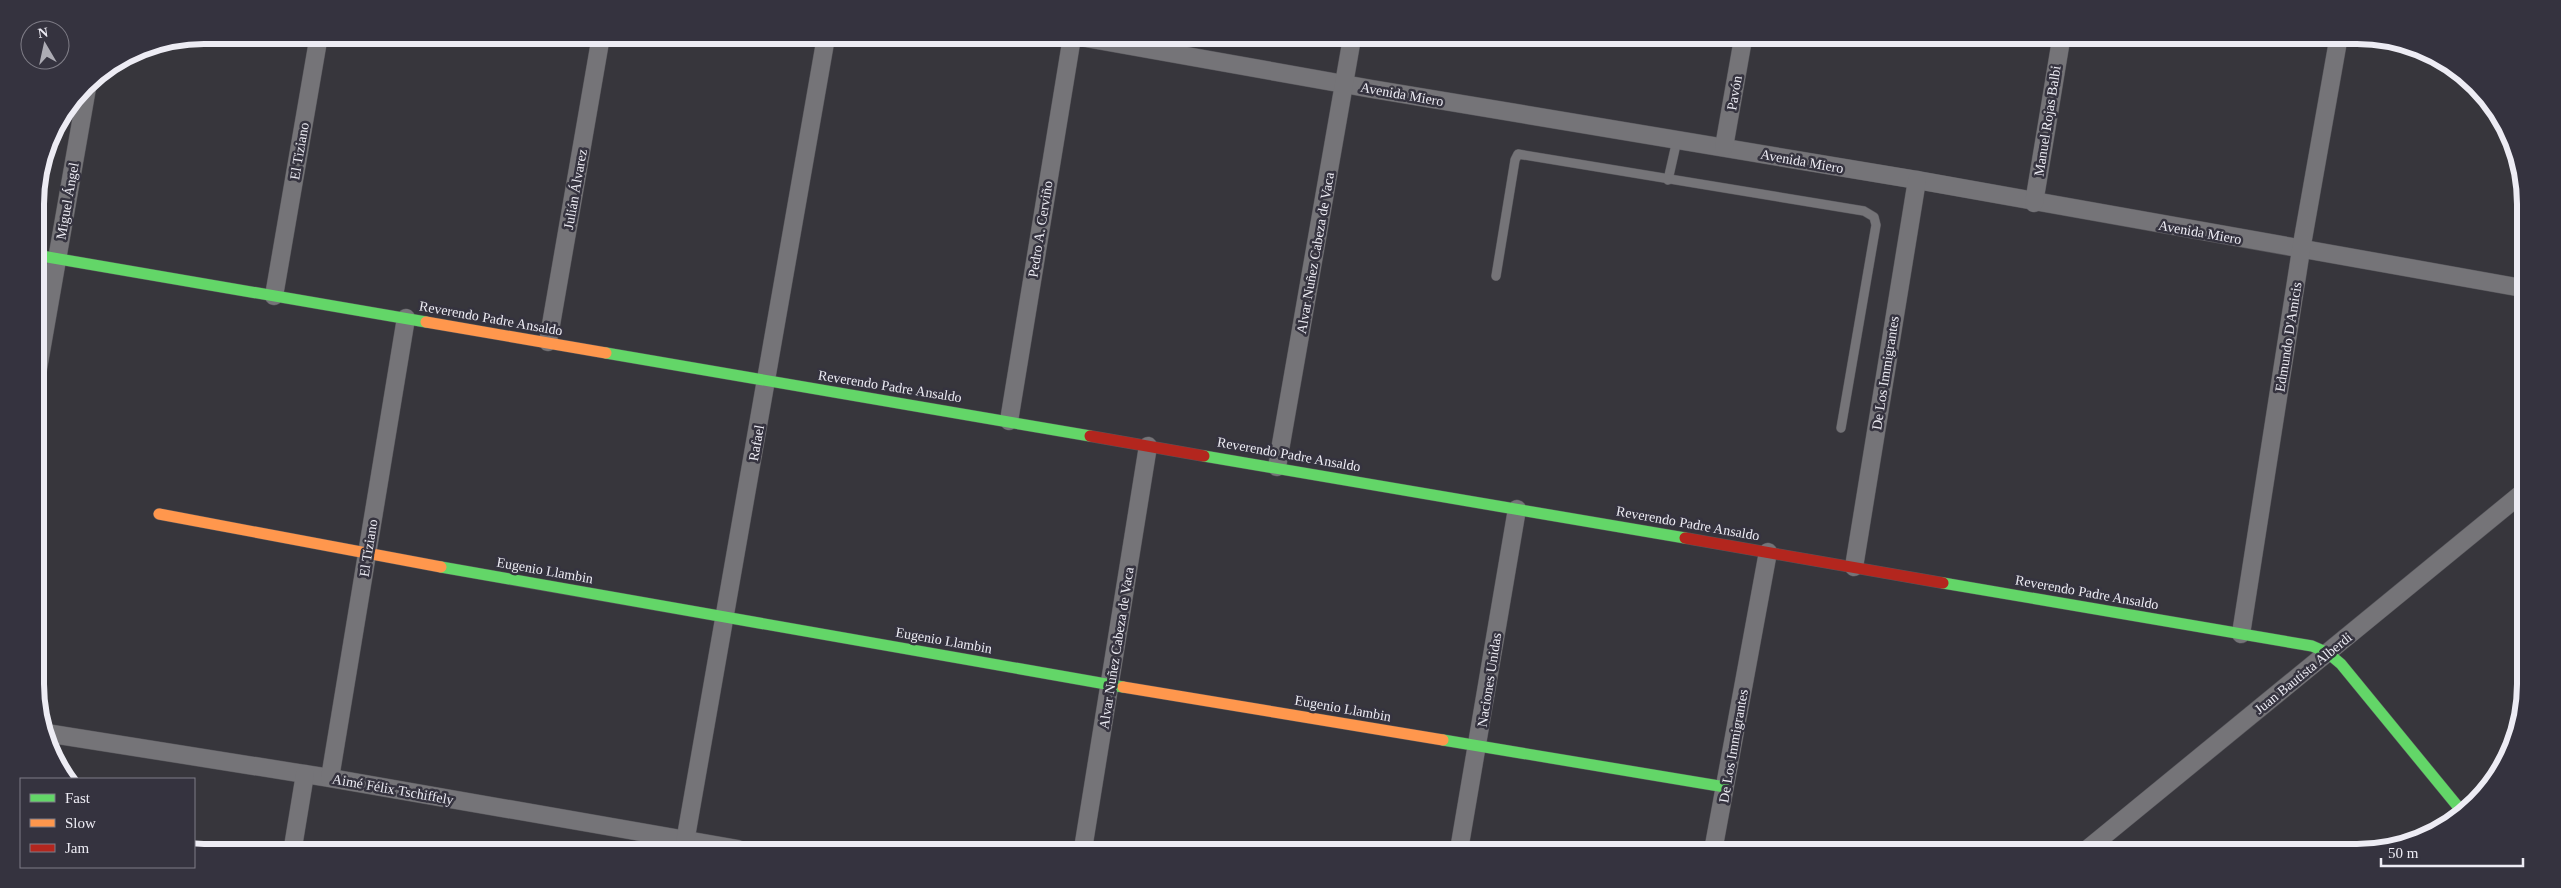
<svg xmlns="http://www.w3.org/2000/svg" width="2561" height="888" font-family="'Times New Roman',serif">
	<style>
		.lines { fill: none; stroke-linecap: round; stroke-linejoin: round }
		.lane-casing { stroke: #555459; stroke-width: 10 }
		.street-casing { stroke: #555459; stroke-width: 19 }
		.fast-casing { stroke: #555459; stroke-width: 12 }
		.slow-casing { stroke: #555459; stroke-width: 12 }
		.jam-casing { stroke: #555459; stroke-width: 12 }
		.lane { stroke: #757478; stroke-width: 9 }
		.street { stroke: #757478; stroke-width: 18 }
		.fast { stroke: #63d668; stroke-width: 11 }
		.slow { stroke: #ff974d; stroke-width: 11 }
		.jam { stroke: #b3261e; stroke-width: 11 }
		.labels { text-anchor: middle; stroke-width: 5; stroke-linejoin: round; paint-order: stroke }
		.street-label { font-size: 14px; fill: #edecf4; stroke: #35333f }
		.rim { fill: none; stroke: #edecf4; stroke-width: 6 }
	</style>
	<rect width="100%" height="100%" fill="#37363c"/>
	<g class="lines">
		<defs>
			<g id="lane">
				<polyline points="1668,180 1677,140"/>
				<polyline points="1496,276 1515,160 1518,154 1864,211 1874,217 1876,225 1841,428"/>
			</g>
			<g id="street">
				<polyline points="1080,37 1372,89 1917,180 2522,288"/>
				<polyline points="1724,147 1743,39"/>
				<polyline points="2034,203 2061,40"/>
				<polyline points="274,296 319,35"/>
				<polyline points="548,342 601,36"/>
				<polyline points="36,380 88,82"/>
				<polyline points="1009,421 1072,37"/>
				<polyline points="1277,467 1352,38"/>
				<polyline points="1854,567 1917,180"/>
				<polyline points="2241,634 2301,250 2338,41"/>
				<polyline points="46,733 330,778 738,849"/>
				<polyline points="330,778 406,318"/>
				<polyline points="293,847 305,774"/>
				<polyline points="684,848 826,37"/>
				<polyline points="1083,849 1148,446"/>
				<polyline points="1459,850 1517,509"/>
				<polyline points="1713,851 1768,552"/>
				<polyline points="2084,852 2521,494"/>
			</g>
			<g id="fast">
				<polyline points="36,255 426,322"/>
				<polyline points="606,353 1090,436"/>
				<polyline points="1204,456 1685,538"/>
				<polyline points="441,567 1123,687"/>
				<polyline points="1943,583 2312,646 2328,653 2341,664 2464,814"/>
				<polyline points="1443,740 1725,787"/>
			</g>
			<g id="slow">
				<polyline points="426,322 606,353"/>
				<polyline points="159,514 441,567"/>
				<polyline points="1123,687 1443,740"/>
			</g>
			<g id="jam">
				<polyline points="1090,436 1204,456"/>
				<polyline points="1685,538 1943,583"/>
			</g>
		</defs>
		<use href="#lane" class="lane-casing"/>
		<use href="#street" class="street-casing"/>
		<use href="#fast" class="fast-casing"/>
		<use href="#slow" class="slow-casing"/>
		<use href="#jam" class="jam-casing"/>
		<use href="#lane" class="lane"/>
		<use href="#street" class="street"/>
		<use href="#fast" class="fast"/>
		<use href="#slow" class="slow"/>
		<use href="#jam" class="jam"/>
	</g>
	<g class="labels">
		<g class="street-label">
			<text transform="translate(1734 93) rotate(-80)" y="5">Pavón</text>
			<text transform="translate(1402 94) rotate(10)" y="5">Avenida Miero</text>
			<text transform="translate(2047 121) rotate(-81)" y="5">Manuel Rojas Balbi</text>
			<text transform="translate(299 151) rotate(-80)" y="5">El Tiziano</text>
			<text transform="translate(1802 161) rotate(10)" y="5">Avenida Miero</text>
			<text transform="translate(575 189) rotate(-80)" y="5">Julián Álvarez</text>
			<text transform="translate(67 201) rotate(-80)" y="5">Miguel Ángel</text>
			<text transform="translate(1040 229) rotate(-81)" y="5">Pedro A. Cerviño</text>
			<text transform="translate(2200 232) rotate(10)" y="5">Avenida Miero</text>
			<text transform="translate(1315 253) rotate(-80)" y="5">Alvar Nuñez Cabeza de Vaca</text>
			<text transform="translate(491 318) rotate(10)" y="5">Reverendo Padre Ansaldo</text>
			<text transform="translate(2288 337) rotate(-81)" y="5">Edmundo D'Amicis</text>
			<text transform="translate(1885 373) rotate(-81)" y="5">De Los Immigrantes</text>
			<text transform="translate(890 386) rotate(9)" y="5">Reverendo Padre Ansaldo</text>
			<text transform="translate(756 443) rotate(-80)" y="5">Rafael</text>
			<text transform="translate(1289 454) rotate(10)" y="5">Reverendo Padre Ansaldo</text>
			<text transform="translate(1688 523) rotate(10)" y="5">Reverendo Padre Ansaldo</text>
			<text transform="translate(368 548) rotate(-81)" y="5">El Tiziano</text>
			<text transform="translate(545 570) rotate(10)" y="5">Eugenio Llambin</text>
			<text transform="translate(2087 592) rotate(10)" y="5">Reverendo Padre Ansaldo</text>
			<text transform="translate(944 640) rotate(10)" y="5">Eugenio Llambin</text>
			<text transform="translate(1116 648) rotate(-81)" y="5">Alvar Nuñez Cabeza de Vaca</text>
			<text transform="translate(2303 673) rotate(-39)" y="5">Juan Bautista Alberdi</text>
			<text transform="translate(1489 680) rotate(-81)" y="5">Naciones Unidas</text>
			<text transform="translate(1343 708) rotate(10)" y="5">Eugenio Llambin</text>
			<text transform="translate(1733 746) rotate(-80)" y="5">De Los Immigrantes</text>
			<text transform="translate(393 789) rotate(10)" y="5">Aimé Félix Tschiffely</text>
		</g>
	</g>
	<path d="M0 0H2561V888H0ZM204 44H2357A160 160 0 0 1 2517 204V684A160 160 0 0 1 2357 844H204A160 160 0 0 1 44 684V204A160 160 0 0 1 204 44Z" fill="#35333f" fill-rule="evenodd"/>
	<path class="rim" d="M204 44H2357A160 160 0 0 1 2517 204V684A160 160 0 0 1 2357 844H204A160 160 0 0 1 44 684V204A160 160 0 0 1 204 44Z"/>
	<rect x="20" y="778" width="175" height="90" fill="#35333f" stroke="#7f7d87"/>
	<rect x="30" y="794" width="25" height="8" fill="#63d668" stroke="#7f7d87"/>
	<text x="65" y="803" font-size="15" fill="#edecf4">Fast</text>
	<rect x="30" y="819" width="25" height="8" fill="#ff974d" stroke="#7f7d87"/>
	<text x="65" y="828" font-size="15" fill="#edecf4">Slow</text>
	<rect x="30" y="844" width="25" height="8" fill="#b3261e" stroke="#7f7d87"/>
	<text x="65" y="853" font-size="15" fill="#edecf4">Jam</text>
	<g transform="translate(45 45) rotate(351)"><circle r="24" fill="#35333f" stroke="#7f7d87"/>
	<path d="M0-4L9 19L0 12L-9 19Z" fill="#adacb4"/>
	<text y="-8" font-size="14" font-weight="bold" text-anchor="middle" fill="#edecf4">N</text>
	</g>
	<path d="M2381 858v8h142v-8" fill="none" stroke="#edecf4" stroke-width="2.5"/>
	<text x="2388" y="858" font-size="15" fill="#edecf4" stroke="#35333f" stroke-width="4" paint-order="stroke">50 m</text>
</svg>
